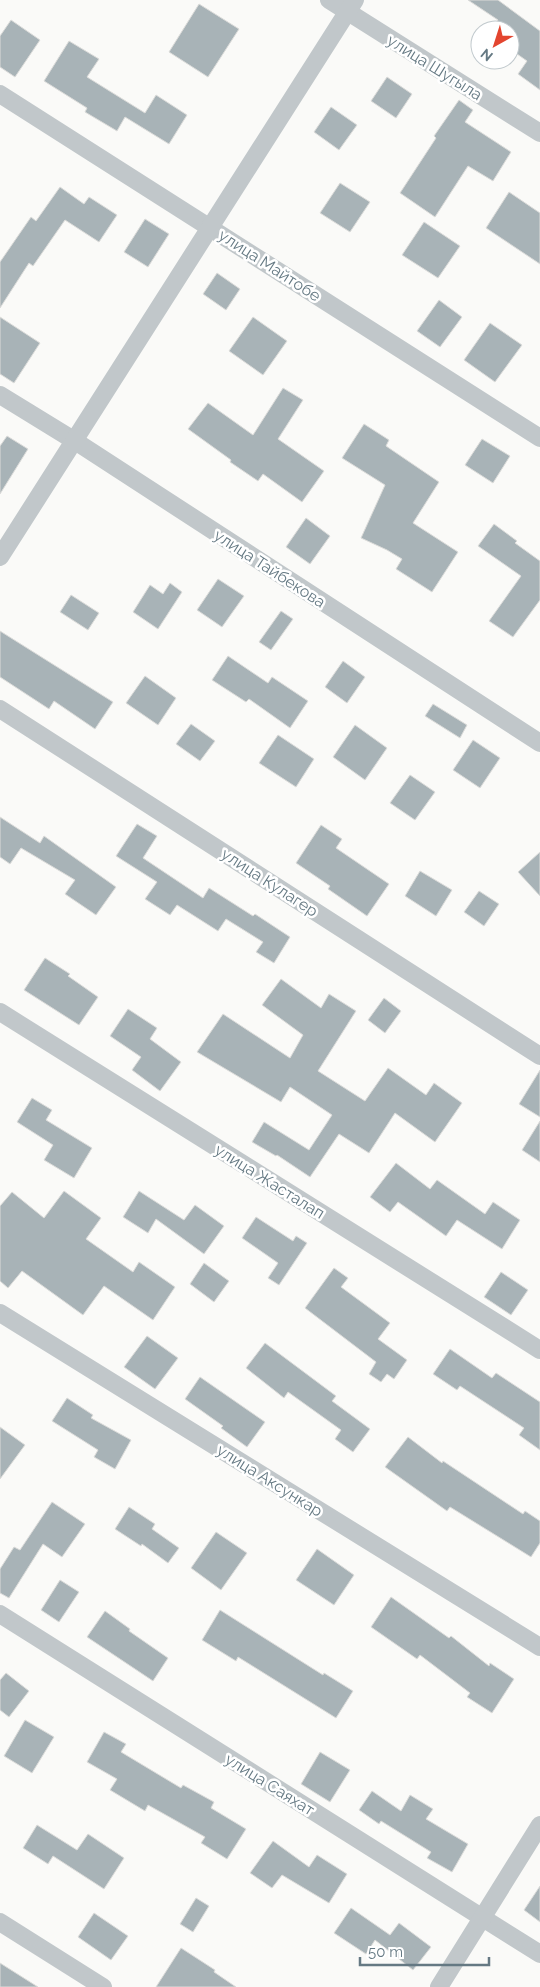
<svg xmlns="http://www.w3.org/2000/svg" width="540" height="1987" font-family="Raleway,sans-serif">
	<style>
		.building { fill: #a8b3b7; stroke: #dcdcda }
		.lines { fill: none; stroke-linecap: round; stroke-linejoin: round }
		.street { stroke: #c1c7ca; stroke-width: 18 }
		.labels { text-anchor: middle; stroke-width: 5; stroke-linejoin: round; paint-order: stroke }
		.street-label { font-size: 16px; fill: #657983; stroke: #fff }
	</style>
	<rect width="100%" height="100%" fill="#fafaf8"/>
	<g class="building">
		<polygon points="468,0 498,0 540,31 540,90 518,74 527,61 510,49 510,30 490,30 498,20"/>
		<polygon points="199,4 239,29 208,77 169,52"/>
		<polygon points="11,20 40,40 15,77 0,67 0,36"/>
		<polygon points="69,41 99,59 87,77 145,113 156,95 187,115 169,144 125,117 117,131 85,112 87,108 44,81"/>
		<polygon points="387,77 412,94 396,118 371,101"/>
		<polygon points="459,100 473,110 465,122 511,152 493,181 468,166 435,217 400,193 436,138 434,136"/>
		<polygon points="331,107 357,125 339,150 314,132"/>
		<polygon points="340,183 370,202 350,232 320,213"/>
		<polygon points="60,187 84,204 89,197 117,215 99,242 65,220 33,266 29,263 0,308 0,262 31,217 36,221"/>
		<polygon points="509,192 540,213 540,264 486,228"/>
		<polygon points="145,219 169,234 148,267 124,252"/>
		<polygon points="424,222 460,246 438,278 402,255"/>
		<polygon points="217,273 240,289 226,310 203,294"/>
		<polygon points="439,300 462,317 440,347 417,331"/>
		<polygon points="0,317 40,343 14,383 0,374"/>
		<polygon points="253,317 287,341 263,375 229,351"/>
		<polygon points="490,323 522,345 495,382 464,360"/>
		<polygon points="283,388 303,400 278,439 324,471 302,502 263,474 258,481 230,462 231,460 188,429 208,403 253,435"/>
		<polygon points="364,424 389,440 386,446 439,482 413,523 458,552 432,592 396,569 402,559 387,550 361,538 385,485 342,458"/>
		<polygon points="7,436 28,449 0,494 0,446"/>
		<polygon points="482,439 510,456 493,483 465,465"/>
		<polygon points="306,518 330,536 310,564 286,547"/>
		<polygon points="494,524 517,541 515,543 540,561 540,600 513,637 489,621 521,576 478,546"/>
		<polygon points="218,579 244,596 222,627 197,610"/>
		<polygon points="170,583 182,592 158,629 133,612 150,585 163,594"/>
		<polygon points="71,595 99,613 88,630 60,612"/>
		<polygon points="281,611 293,619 271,650 259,642"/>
		<polygon points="0,631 113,702 95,729 54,701 49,709 0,677"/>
		<polygon points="228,656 268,683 272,677 308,701 290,728 249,699 246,702 212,680"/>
		<polygon points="343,661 365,677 347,703 325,687"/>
		<polygon points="145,676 176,698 158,725 126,703"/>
		<polygon points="433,704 467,725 460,738 425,716"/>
		<polygon points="191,724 215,741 200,761 176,744"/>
		<polygon points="355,725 387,748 365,780 333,757"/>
		<polygon points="278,735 314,759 296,787 259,763"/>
		<polygon points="473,740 500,758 480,788 453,770"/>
		<polygon points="410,775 435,792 415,820 390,803"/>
		<polygon points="0,817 40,843 44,836 116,887 96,915 65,894 75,880 21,848 10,864 0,857"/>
		<polygon points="137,824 157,836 143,858 203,898 209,888 253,916 255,914 290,937 274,963 256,952 263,942 226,919 218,931 177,905 170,915 145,899 157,882 116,856"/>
		<polygon points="321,825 342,839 336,848 389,884 367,916 328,889 330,886 296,863"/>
		<polygon points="540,852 540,896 518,872"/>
		<polygon points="420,871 452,890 436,916 405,896"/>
		<polygon points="479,891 499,904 484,926 464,912"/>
		<polygon points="45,958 70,974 68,976 98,997 79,1025 24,990"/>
		<polygon points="281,979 321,1008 329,994 356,1011 318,1071 365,1101 388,1068 426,1095 434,1083 462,1103 435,1142 395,1113 369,1153 339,1134 310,1177 277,1155 276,1156 252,1142 264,1122 309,1150 332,1115 290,1087 281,1102 197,1052 223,1014 290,1058 303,1035 262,1005"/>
		<polygon points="384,998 401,1011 385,1033 368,1020"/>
		<polygon points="128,1009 157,1028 150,1039 181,1062 160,1091 132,1070 141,1057 110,1036"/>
		<polygon points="540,1070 540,1117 519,1104"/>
		<polygon points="32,1098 52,1110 46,1120 92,1148 74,1178 44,1160 53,1145 17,1122"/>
		<polygon points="540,1121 540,1162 522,1150"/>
		<polygon points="396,1163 430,1189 437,1180 485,1214 493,1202 520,1220 502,1249 457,1220 446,1236 398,1202 390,1212 370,1197"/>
		<polygon points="64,1191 101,1218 86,1239 133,1272 139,1262 175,1287 153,1320 104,1286 83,1315 22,1271 8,1288 0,1281 0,1206 12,1192 44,1218"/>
		<polygon points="139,1191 184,1220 195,1205 224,1226 204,1254 156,1219 148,1233 123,1217"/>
		<polygon points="256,1217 293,1241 296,1236 307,1243 279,1285 268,1278 278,1263 242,1238"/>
		<polygon points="204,1263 229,1281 214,1302 190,1284"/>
		<polygon points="334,1268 348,1278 341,1287 390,1323 378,1339 407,1360 394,1379 387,1374 381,1382 369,1374 376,1362 305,1308"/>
		<polygon points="501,1272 528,1290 511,1315 484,1297"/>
		<polygon points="147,1336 178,1358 155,1389 124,1367"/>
		<polygon points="265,1343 336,1396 332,1401 370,1429 353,1452 335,1439 341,1430 288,1392 284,1398 246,1368"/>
		<polygon points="450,1349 492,1378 496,1373 540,1402 540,1450 519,1435 524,1428 460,1386 457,1390 433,1374"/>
		<polygon points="200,1377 265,1422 247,1447 221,1428 223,1426 185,1399"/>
		<polygon points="67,1398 93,1415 91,1418 131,1440 115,1469 94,1457 98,1450 52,1421"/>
		<polygon points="0,1427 25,1445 0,1479"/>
		<polygon points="408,1437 442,1463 443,1461 523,1514 525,1511 540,1521 540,1543 531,1557 450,1507 447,1511 385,1467"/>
		<polygon points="52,1502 85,1524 62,1557 43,1544 9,1598 0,1593 0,1569 14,1547 20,1550"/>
		<polygon points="129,1507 155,1524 152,1529 179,1548 168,1563 142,1544 141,1546 115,1529"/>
		<polygon points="216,1532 247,1553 221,1590 191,1568"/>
		<polygon points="317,1549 354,1575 334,1605 296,1580"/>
		<polygon points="60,1580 79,1592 59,1622 41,1610"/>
		<polygon points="391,1597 449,1638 451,1636 489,1666 490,1663 514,1679 492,1713 467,1697 470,1693 420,1655 417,1659 371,1627"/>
		<polygon points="220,1610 323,1675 324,1673 353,1691 336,1718 238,1657 236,1661 202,1640"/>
		<polygon points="105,1611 130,1629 129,1631 168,1658 153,1681 87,1637"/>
		<polygon points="6,1673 29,1691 9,1717 0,1710 0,1680"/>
		<polygon points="25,1720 54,1737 32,1773 4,1756"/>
		<polygon points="104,1732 126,1744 121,1752 181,1788 183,1785 214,1802 211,1808 246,1829 227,1859 201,1843 205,1837 148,1805 145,1811 110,1790 117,1779 87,1762"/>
		<polygon points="320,1752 350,1770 330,1802 301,1784"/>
		<polygon points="372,1791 401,1811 410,1795 433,1809 426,1819 468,1844 452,1872 427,1858 431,1852 381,1821 379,1824 359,1810"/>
		<polygon points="37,1825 77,1850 88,1834 124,1858 104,1889 53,1856 48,1864 23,1848"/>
		<polygon points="273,1841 309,1867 317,1855 347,1874 329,1903 282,1875 272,1888 250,1873"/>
		<polygon points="540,1886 540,1922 524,1910"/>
		<polygon points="196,1898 209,1906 193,1932 180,1924"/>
		<polygon points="351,1908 390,1935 399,1923 431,1947 413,1970 375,1940 366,1954 334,1933"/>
		<polygon points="94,1913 128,1936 111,1960 78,1937"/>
		<polygon points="181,1948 215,1970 214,1972 236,1987 156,1987"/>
		<polygon points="0,1963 38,1987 0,1987"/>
	</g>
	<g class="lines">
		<g class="street">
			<polyline points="329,0 540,133"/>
			<polyline points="0,94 540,438"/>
			<polyline points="0,395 75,441 540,743"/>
			<polyline points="0,557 355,0"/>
			<polyline points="0,709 540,1056"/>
			<polyline points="0,1012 540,1350"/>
			<polyline points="0,1313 540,1647"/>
			<polyline points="0,1614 540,1954"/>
			<polyline points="0,1922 103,1987"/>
			<polyline points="439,1987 540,1825"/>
		</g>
	</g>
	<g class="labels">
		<g class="street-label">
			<text transform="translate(435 67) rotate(32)" y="6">улица Шугыла</text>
			<text transform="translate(270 265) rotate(33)" y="6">улица Майтобе</text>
			<text transform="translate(270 568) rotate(33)" y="6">улица Тайбекова</text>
			<text transform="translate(270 882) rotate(33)" y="6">улица Кулагер</text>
			<text transform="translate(270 1181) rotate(32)" y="6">улица Жасталап</text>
			<text transform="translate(270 1480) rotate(32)" y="6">улица Аксункар</text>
			<text transform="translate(270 1784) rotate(32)" y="6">улица Саяхат</text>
		</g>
	</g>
	<g transform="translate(495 45) rotate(219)"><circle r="24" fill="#ffffff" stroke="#c1c9cd"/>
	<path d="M0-4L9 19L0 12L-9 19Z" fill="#e3452f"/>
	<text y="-8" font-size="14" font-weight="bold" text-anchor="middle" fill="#657983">N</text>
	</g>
	<path d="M360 1957v8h129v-8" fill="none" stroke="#657983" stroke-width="2.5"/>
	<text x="368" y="1957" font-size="15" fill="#657983" stroke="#ffffff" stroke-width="4" paint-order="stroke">50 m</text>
</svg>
